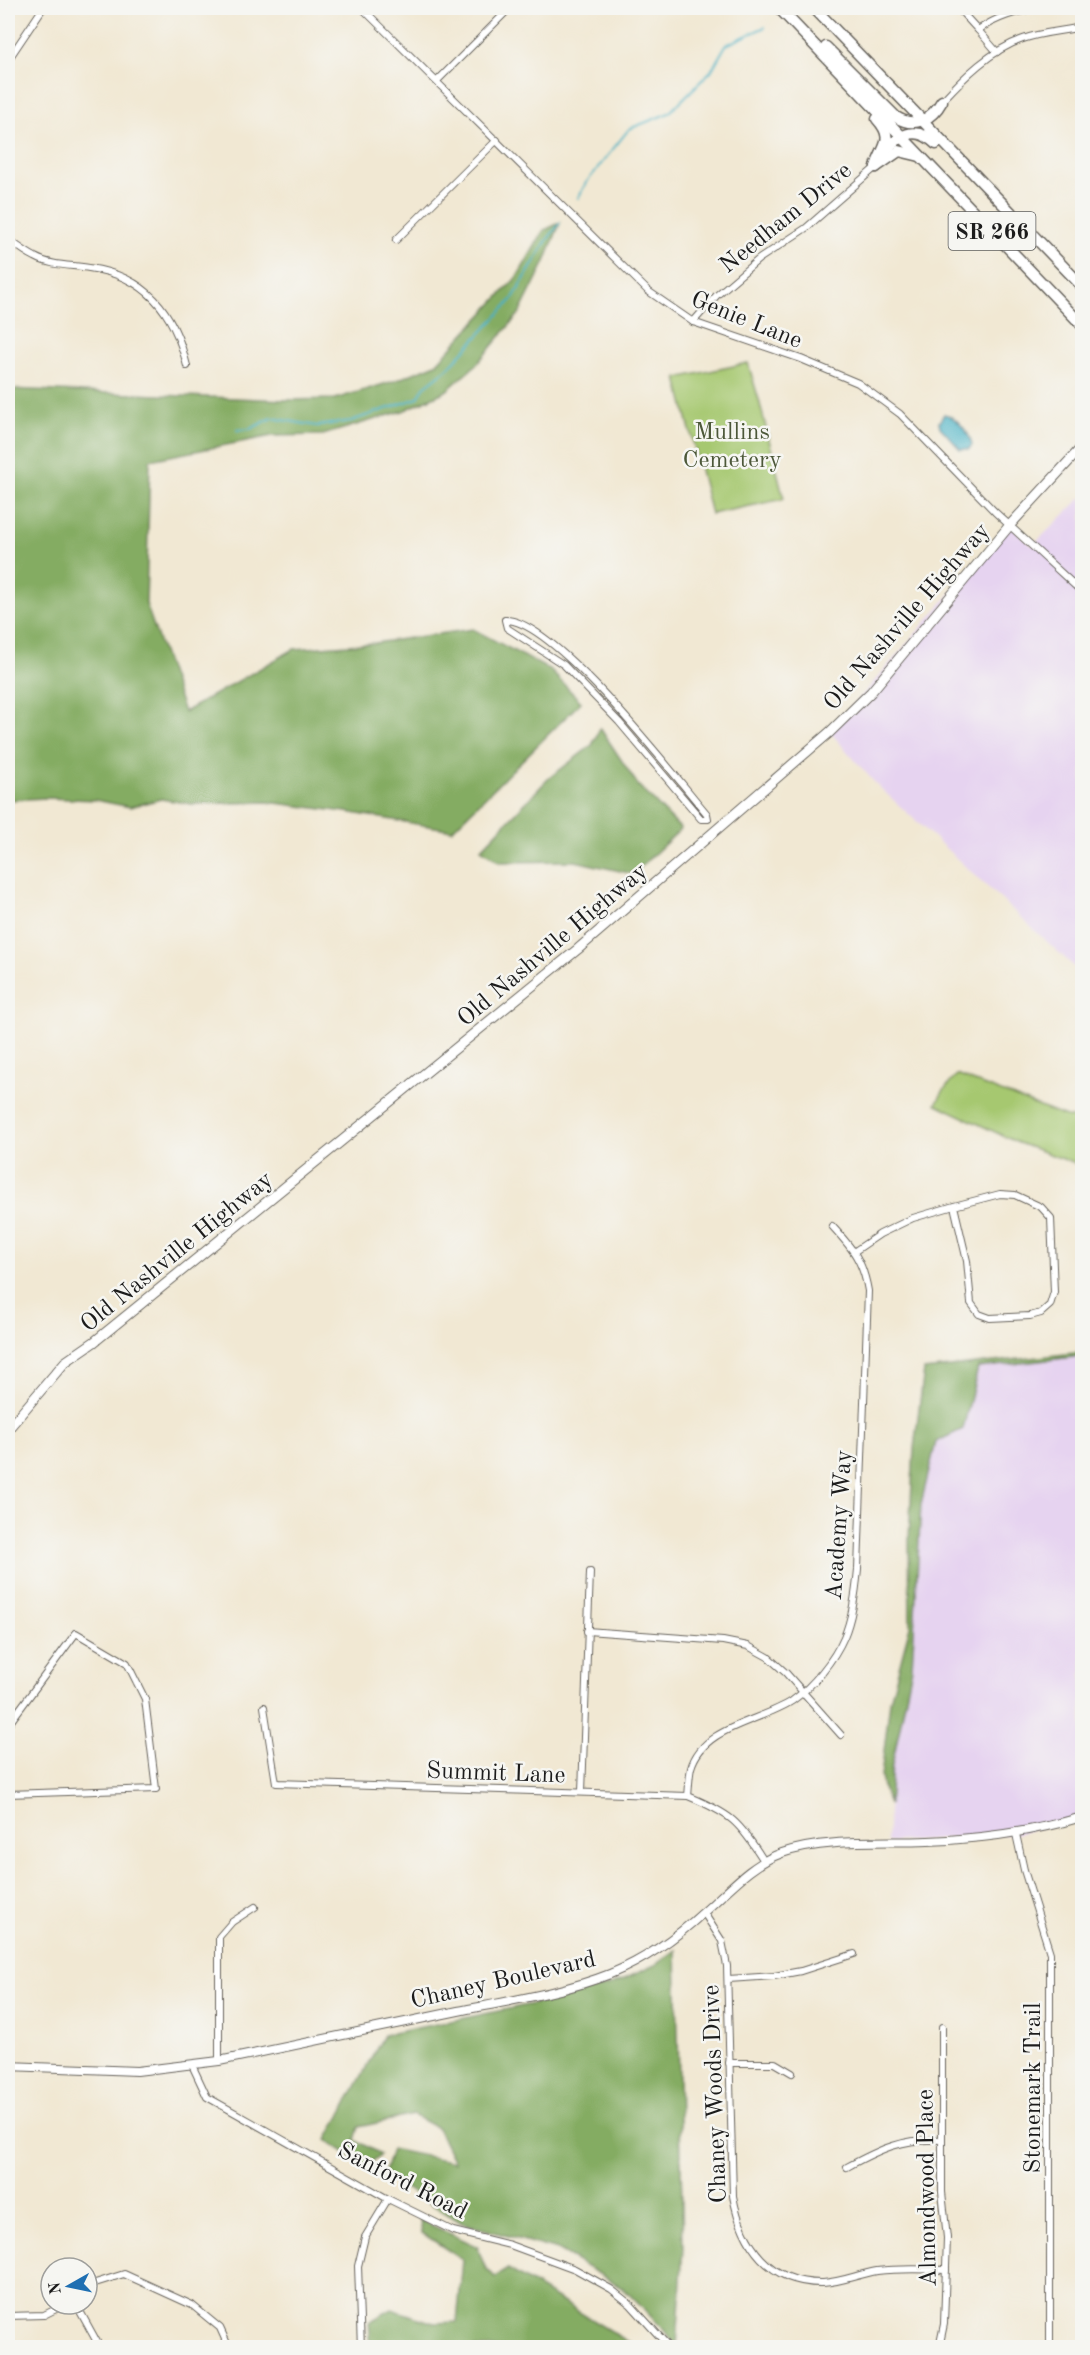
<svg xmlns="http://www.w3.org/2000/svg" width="1090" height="2355" font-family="'Old Standard TT',serif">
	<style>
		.built { fill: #e6d3f0 }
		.green { fill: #a6c870; stroke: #617246; stroke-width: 1.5 }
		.forest { fill: #84ac62; stroke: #50643f; stroke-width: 1.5 }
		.water { fill: #46b1c4; stroke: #316670; stroke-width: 1.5 }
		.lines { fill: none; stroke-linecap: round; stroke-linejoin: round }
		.stream { stroke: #46b1c4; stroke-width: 2 }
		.minor-casing { stroke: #67635c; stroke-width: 8 }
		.tertiary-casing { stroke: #67635c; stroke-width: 10 }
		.secondary-casing { stroke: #67635c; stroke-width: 11 }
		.primary-casing { stroke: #67635c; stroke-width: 13 }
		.minor { stroke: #fff; stroke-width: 6 }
		.tertiary { stroke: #fff; stroke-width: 8 }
		.secondary { stroke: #fff; stroke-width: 9 }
		.primary { stroke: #fff; stroke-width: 10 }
		.labels { text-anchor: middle; stroke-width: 5; stroke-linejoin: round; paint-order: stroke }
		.shield { fill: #f6f6f2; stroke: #5d5d5c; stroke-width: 1.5 }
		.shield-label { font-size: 22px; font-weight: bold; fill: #1c1c1c }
		.street-label { font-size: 24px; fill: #1c1c1c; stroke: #f6f6f2 }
		.park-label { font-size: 24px; fill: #4c5839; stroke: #f6f6f2 }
	</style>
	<rect width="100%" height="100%" fill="#f6f6f2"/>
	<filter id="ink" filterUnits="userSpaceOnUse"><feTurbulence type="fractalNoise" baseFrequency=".0167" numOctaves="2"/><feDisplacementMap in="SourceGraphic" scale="12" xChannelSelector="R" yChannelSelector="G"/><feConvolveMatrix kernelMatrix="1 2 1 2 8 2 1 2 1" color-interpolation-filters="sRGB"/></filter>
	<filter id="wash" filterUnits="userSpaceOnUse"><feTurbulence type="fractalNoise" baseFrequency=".008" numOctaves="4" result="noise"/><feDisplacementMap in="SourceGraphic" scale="24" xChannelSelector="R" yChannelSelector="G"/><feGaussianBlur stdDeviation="1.35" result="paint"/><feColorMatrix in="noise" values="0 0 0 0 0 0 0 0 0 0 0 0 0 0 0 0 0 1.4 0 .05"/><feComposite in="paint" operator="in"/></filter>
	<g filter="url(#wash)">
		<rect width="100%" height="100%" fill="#f1e8d3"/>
		<g class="built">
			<polygon points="1082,497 1082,974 876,784 830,732 1010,525 1032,546"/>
			<polygon points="1082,1356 1082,1817 1016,1834 887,1842 892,1765 912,1668 921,1504 936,1442 963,1429 978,1368"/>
		</g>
		<g class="green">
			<polygon points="748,363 759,400 784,499 711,514 677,378"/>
			<polygon points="957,1075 1066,1117 1082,1120 1082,1166 1016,1142 936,1104 944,1090"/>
		</g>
		<g class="forest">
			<polygon points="560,223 545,262 519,314 476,365 446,391 403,411 323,435 272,436 150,460 146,604 184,712 294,649 375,643 473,629 550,670 581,702 452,830 346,812 267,802 192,804 161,799 130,807 95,800 46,798 8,800 8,389 287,400 335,399 394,381 436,364 517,277 544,230"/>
			<polygon points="600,728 638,785 681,829 633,874 575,861 500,862 481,849 548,779 592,745"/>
			<polygon points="1082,1352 1082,1356 978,1368 963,1429 936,1442 921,1504 912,1668 892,1765 889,1805 883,1788 881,1776 890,1701 910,1626 909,1537 914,1448 924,1370"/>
			<polygon points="676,1950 683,2247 677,2347 663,2329 622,2287 557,2250 462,2223 384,2175 392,2149 454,2162 437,2128 413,2115 359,2127 355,2140 380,2154 367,2167 327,2140 384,2035 537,2003 611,1985 655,1965"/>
			<polygon points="420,2220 477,2246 485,2267 495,2277 508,2269 637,2347 410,2348 407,2342 385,2340 384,2347 371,2347 369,2322 392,2309 434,2323 457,2322 463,2260 422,2233"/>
		</g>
		<path class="water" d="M944,414C956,416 970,433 972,445L969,449H960L940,427L939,422Z"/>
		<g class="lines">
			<g class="stream">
				<polyline points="578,198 586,183 629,129 669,113 711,71 726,45 765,27"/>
				<polyline points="237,430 250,429 272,418 317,426 351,421 418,398 424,387 447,369 512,300 547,240 560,223"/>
			</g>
		</g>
	</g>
	<g filter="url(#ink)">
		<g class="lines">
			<defs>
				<g id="minor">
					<polyline points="362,8 648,291 693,322 801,359 858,383 900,414 995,512 1082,592"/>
					<path d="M958,8L978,30C997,17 1015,12 1037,8"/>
					<polyline points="978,30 997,52"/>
					<polyline points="8,60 43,8"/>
					<polyline points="437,81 510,8"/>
					<path d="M942,101C964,77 991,50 1023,39C1042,32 1063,31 1082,27"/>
					<path d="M8,239C16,245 25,252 35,257C51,266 71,265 89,268C146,276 174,311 187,366"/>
					<polyline points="396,240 497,140"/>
					<polyline points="693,322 717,295 759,259 806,228 876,167"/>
					<path d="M505,620C553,618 674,775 707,814L708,819H701L619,722L564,665L507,628Z"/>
					<polyline points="855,1251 880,1234 913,1218 954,1206 1000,1194 1015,1195 1041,1207 1051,1218 1054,1292 1050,1305 1041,1313 1030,1316 990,1318 979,1314 971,1303 967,1261 954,1206"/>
					<polyline points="587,1631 723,1641 748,1646 768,1657 786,1673 841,1735"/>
					<path d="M264,1707L276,1783L688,1796C731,1814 739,1821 764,1861"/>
					<polyline points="8,1725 76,1633 127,1663 145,1699 156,1789 8,1794"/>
					<polyline points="582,1792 590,1572"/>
					<path d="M688,1796C689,1787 689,1777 691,1768C703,1726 760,1722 792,1701C813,1686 834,1660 844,1637C853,1616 856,1591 858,1569L868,1291C863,1261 853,1249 832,1226"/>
					<polyline points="1016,1834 1024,1870 1050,1953 1050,2348"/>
					<path d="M704,1913L722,1941L727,1966L733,2196C742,2245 769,2284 823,2283C842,2282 859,2274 877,2271C900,2268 924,2269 946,2270"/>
					<polyline points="728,1979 774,1976 801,1971 854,1954"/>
					<polyline points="219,2061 219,1937 232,1922 255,1907"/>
					<polyline points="729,2063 775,2063 792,2073"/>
					<polyline points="192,2065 207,2097 388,2199 453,2231 510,2245 575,2269 611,2289 631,2305 670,2348"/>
					<path d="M847,2167C880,2149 903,2138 942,2140"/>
					<polyline points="87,2288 92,2284 124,2274 192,2305 220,2328 229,2348"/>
					<polyline points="76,2304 97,2342 97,2348"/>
					<polyline points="8,2316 44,2315 66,2304"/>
					<polyline points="361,2348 358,2266 365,2237 388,2199"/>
					<polyline points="939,2348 944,2324 947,2238 942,2192 942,2027"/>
				</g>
				<path id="tertiary" d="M8,2066L137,2071L219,2061C299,2044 379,2028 458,2011C509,2001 562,1993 610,1974C647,1959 676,1938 705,1911C729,1890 751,1864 782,1853C825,1838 882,1843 928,1841C981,1839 1032,1832 1082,1817"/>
				<polyline id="secondary" points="8,1429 65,1362 94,1342 578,949 830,732 871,692 1010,525 1082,447"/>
				<g id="primary">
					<polyline points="779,8 1082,325"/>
					<polyline points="814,8 1082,286"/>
					<path d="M826,47L896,117C915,129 932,119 942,101"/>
					<path d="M882,153C900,136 914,123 936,144"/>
					<path d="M876,167C882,146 896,140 877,119"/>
					<polyline points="876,167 899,151 920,156"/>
				</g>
			</defs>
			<use href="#minor" class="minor-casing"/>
			<use href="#tertiary" class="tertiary-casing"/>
			<use href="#secondary" class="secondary-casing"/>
			<use href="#primary" class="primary-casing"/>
			<use href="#minor" class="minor"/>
			<use href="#tertiary" class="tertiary"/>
			<use href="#secondary" class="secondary"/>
			<use href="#primary" class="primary"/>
		</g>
	</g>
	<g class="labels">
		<rect class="shield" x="948.5" y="212" width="87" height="38" rx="4.5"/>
		<g class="shield-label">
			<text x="992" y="239">SR 266</text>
		</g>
		<g class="street-label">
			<text transform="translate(785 217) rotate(-39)" y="8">Needham Drive</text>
			<text transform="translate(747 319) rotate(22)" y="8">Genie Lane</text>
			<text transform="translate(906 616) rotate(-49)" y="8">Old Nashville Highway</text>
			<text transform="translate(552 944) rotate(-40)" y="8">Old Nashville Highway</text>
			<text transform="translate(176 1251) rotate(-39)" y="8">Old Nashville Highway</text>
			<text transform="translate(838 1525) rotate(-86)" y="8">Academy Way</text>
			<text transform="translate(496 1772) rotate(2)" y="8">Summit Lane</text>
			<text transform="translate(503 1979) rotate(-13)" y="8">Chaney Boulevard</text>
			<text transform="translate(1032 2088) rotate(-90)" y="8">Stonemark Trail</text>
			<text transform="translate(714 2094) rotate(-92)" y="8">Chaney Woods Drive</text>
			<text transform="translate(403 2180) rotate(27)" y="8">Sanford Road</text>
			<text transform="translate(926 2188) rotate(-91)" y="8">Almondwood Place</text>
		</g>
		<g class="park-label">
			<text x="732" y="439">Mullins<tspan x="732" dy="28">Cemetery</tspan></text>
		</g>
	</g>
	<rect width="1090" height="2355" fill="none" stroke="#f6f6f2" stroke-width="30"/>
	<g transform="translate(69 2286) rotate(261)"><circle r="28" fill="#f6f6f2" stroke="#9f9f9c" stroke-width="1.5"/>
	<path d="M0-4.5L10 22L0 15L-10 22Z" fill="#1f6fb2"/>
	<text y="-9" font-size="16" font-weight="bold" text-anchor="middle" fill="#1c1c1c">N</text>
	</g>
</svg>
